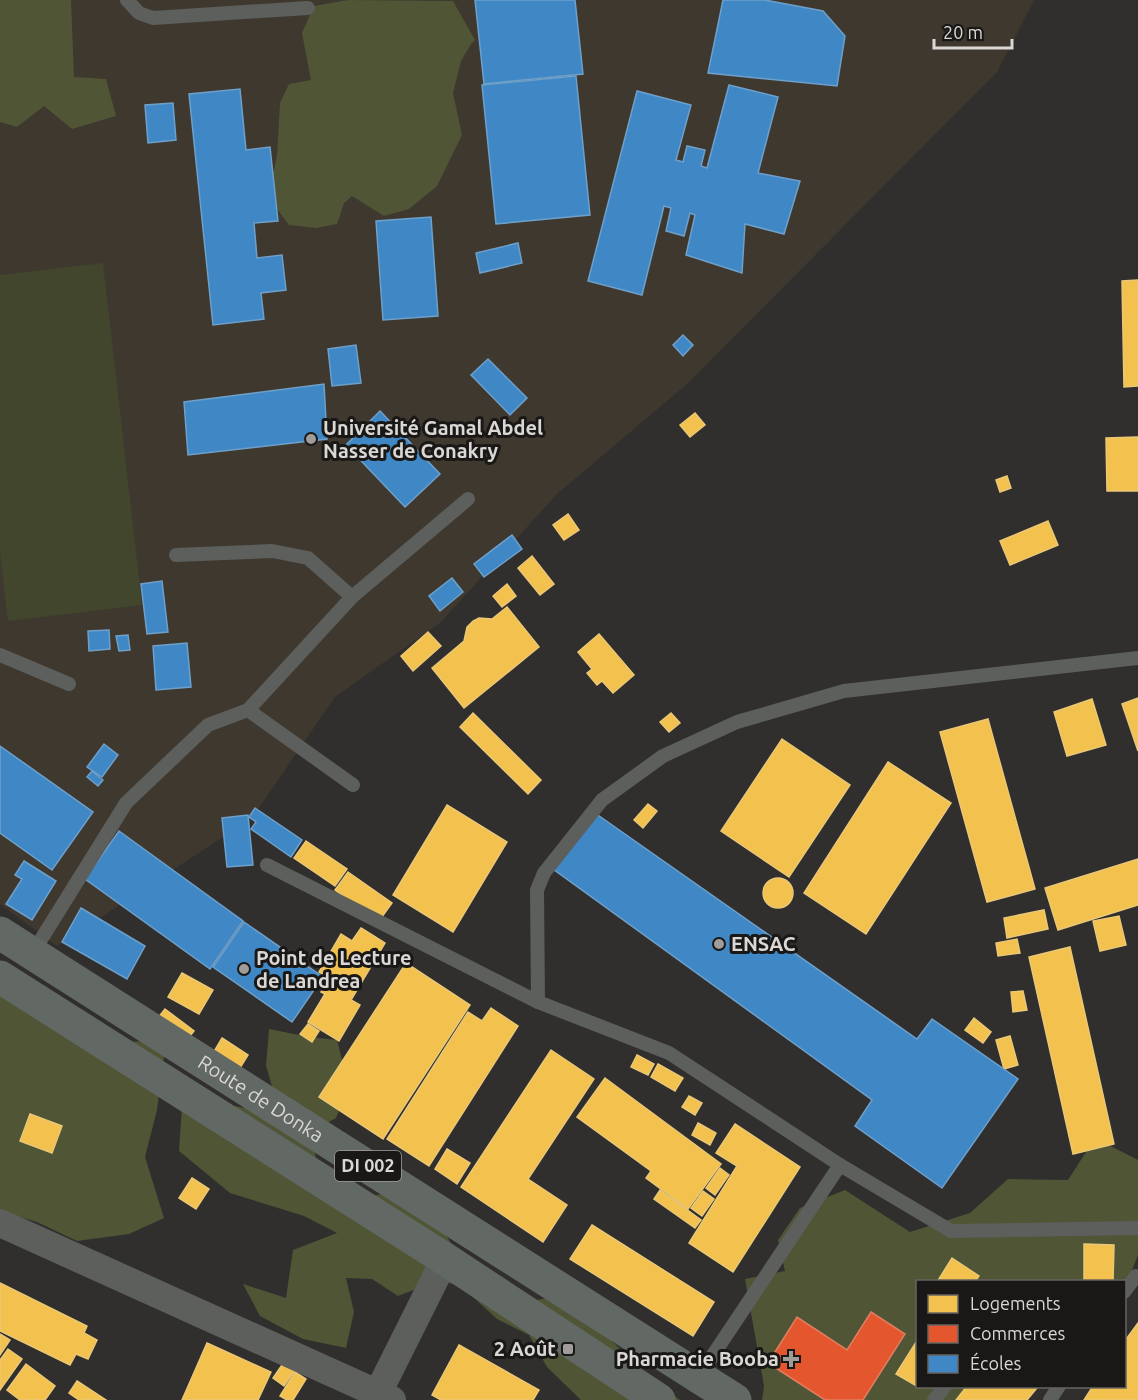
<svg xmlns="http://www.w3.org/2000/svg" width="1138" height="1400" font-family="Ubuntu,sans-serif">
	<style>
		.built { fill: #3f382f }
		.green { fill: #41462d }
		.forest { fill: #4f5535 }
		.homes { fill: #f2c14e; stroke: #ebc876; stroke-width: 1.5 }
		.shops { fill: #e4572e; stroke: #e17d60; stroke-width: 1.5 }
		.schools { fill: #3f88c5; stroke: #6ea0ca; stroke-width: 1.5 }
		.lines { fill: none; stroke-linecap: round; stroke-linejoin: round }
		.lane { stroke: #5c5f5c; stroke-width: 14 }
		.street { stroke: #5c5f5c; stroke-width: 28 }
		.primary { stroke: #626964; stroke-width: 33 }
		.poi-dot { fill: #9f9c9a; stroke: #1a1816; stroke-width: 2 }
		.labels { text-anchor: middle; stroke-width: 6; stroke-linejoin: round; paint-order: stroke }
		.shield { fill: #1a1816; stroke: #a09e9c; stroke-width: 1.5 }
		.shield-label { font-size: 18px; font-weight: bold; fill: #dad7d5 }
		.poi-label { font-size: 20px; font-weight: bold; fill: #dad7d5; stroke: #1a1816; text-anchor: start }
		.street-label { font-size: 20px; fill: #dad7d5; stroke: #1a1816 }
	</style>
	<rect width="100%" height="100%" fill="#312f2d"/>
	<polygon class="built" points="0,0 1034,0 997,72 687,384 557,494 441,622 335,697 252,818 57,946 0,904"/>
	<polygon class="green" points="103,263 142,605 8,621 0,553 0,275"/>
	<g class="forest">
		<polygon points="0,0 71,0 74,77 106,79 116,116 72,129 44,106 17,127 0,122"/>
		<polygon points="348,0 453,1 475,40 471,44 461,61 453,93 462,135 437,186 409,209 384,216 352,196 344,203 337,224 316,228 289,225 268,197 277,156 280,103 289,84 311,80 302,33 314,6"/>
		<polygon points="0,984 105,1042 166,1041 157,1110 145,1157 164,1218 129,1234 77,1241 37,1222 0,1211"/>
		<polygon points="269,1029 309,1037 337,1040 349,1087 336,1118 311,1132 323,1195 355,1199 399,1191 433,1211 459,1258 522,1302 564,1296 652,1379 680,1400 581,1400 547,1367 529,1335 497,1319 462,1287 440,1280 398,1296 372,1279 346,1278 354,1312 346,1348 303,1339 260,1316 243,1284 286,1298 293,1250 337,1233 304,1216 230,1193 179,1151 182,1106 221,1103 281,1116 266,1066"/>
		<polygon points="1095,1138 1138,1160 1138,1255 1125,1288 1125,1316 1124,1282 918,1282 918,1386 980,1387 977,1400 762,1400 764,1386 745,1279 785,1271 778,1240 800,1208 845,1190 910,1232 970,1213 1008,1179 1068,1180"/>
	</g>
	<g class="homes">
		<polygon points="1138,280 1138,386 1124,387 1122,281"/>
		<polygon points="695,413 705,425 690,437 680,425"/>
		<polygon points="1138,437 1138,491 1107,491 1106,438"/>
		<polygon points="1007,476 1011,488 1000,492 996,480"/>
		<polygon points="568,514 579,530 564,540 553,525"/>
		<polygon points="1048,521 1058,545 1010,565 1000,541"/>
		<polygon points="532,556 554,584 540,595 518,568"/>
		<polygon points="507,584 516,596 502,607 493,596"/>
		<polygon points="507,607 539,647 464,708 432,668 464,641 467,627 473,621 479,618 492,619"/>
		<polygon points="428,632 441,646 413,671 401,656"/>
		<polygon points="599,634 634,675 613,693 602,681 597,685 587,673 592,669 578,652"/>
		<polygon points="1138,698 1138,751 1122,704"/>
		<polygon points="1092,699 1106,745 1067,756 1054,712"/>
		<polygon points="473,713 541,780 528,794 460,727"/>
		<polygon points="671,713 680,723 669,732 660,722"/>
		<polygon points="988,719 1035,889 987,902 940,732"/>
		<polygon points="782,739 850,785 789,877 721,831"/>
		<polygon points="888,762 951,803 866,934 804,893"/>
		<polygon points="648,804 657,811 643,828 634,820"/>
		<polygon points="447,805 507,842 453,932 393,895"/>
		<polygon points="306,841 347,869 335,886 294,858"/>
		<polygon points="1138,859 1138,905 1058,930 1045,888"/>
		<polygon points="348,872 392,903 379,921 335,890"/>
		<circle cx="778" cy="893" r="15"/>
		<polygon points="1044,910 1048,929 1007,938 1004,918"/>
		<polygon points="1119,916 1126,945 1100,951 1093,921"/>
		<polygon points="361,928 385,943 351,1000 360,1005 339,1041 308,1022 325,994 321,992 330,978 319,972 341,934 352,941"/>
		<polygon points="1017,939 1020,953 998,956 996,943"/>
		<polygon points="1070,947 1114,1144 1073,1154 1029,957"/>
		<polygon points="406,963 470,1005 383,1139 319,1097"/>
		<polygon points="182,973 213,990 199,1014 168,997"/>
		<polygon points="1023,991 1027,1010 1013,1012 1011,992"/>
		<polygon points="491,1008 518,1026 429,1166 387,1139 468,1012 482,1021"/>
		<polygon points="165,1009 194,1031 179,1050 150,1028"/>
		<polygon points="974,1018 991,1032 983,1043 965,1030"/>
		<polygon points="308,1024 319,1031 312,1042 300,1034"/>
		<polygon points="1010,1036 1018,1065 1004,1069 996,1040"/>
		<polygon points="222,1038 248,1055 232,1081 206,1065"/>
		<polygon points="551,1050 594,1079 528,1179 567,1205 543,1242 461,1187"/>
		<polygon points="637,1055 654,1064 648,1075 631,1067"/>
		<polygon points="658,1064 683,1078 675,1091 651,1077"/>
		<polygon points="605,1078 721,1164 688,1209 646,1178 651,1171 577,1117"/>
		<polygon points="689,1096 702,1103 695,1115 682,1107"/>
		<polygon points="30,1114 62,1126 52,1153 20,1141"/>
		<polygon points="698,1123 716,1133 710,1145 692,1135"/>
		<polygon points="735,1124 800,1167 733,1272 689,1243 737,1166 716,1153"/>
		<polygon points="447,1149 470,1163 457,1184 435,1169"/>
		<polygon points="720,1168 729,1175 715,1195 706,1188"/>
		<polygon points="192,1178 209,1189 196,1209 179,1198"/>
		<polygon points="660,1190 701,1220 695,1228 654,1199"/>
		<polygon points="703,1191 714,1199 702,1216 691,1208"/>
		<polygon points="592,1225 714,1302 693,1336 570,1259"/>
		<polygon points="1084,1244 1114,1245 1113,1282 1084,1282"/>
		<polygon points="952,1258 979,1276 975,1282 937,1282"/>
		<polygon points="0,1283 87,1326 84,1333 97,1340 88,1359 76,1354 70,1365 0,1331"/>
		<polygon points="1138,1323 1138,1400 1084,1400 1093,1386 1124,1386 1124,1342"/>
		<polygon points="0,1334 10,1340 0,1355"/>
		<polygon points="918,1339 918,1386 921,1386 920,1388 896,1374"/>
		<polygon points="207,1343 271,1372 258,1400 182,1400"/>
		<polygon points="459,1345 539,1390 533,1400 441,1400 432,1395"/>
		<polygon points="8,1349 22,1359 0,1390 0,1360"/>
		<polygon points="284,1362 295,1370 284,1386 273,1378"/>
		<polygon points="26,1364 55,1386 45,1400 20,1400 7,1390"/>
		<polygon points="295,1372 306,1379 293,1400 287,1400 280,1396"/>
		<polygon points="77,1381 106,1400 79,1400 69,1393"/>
		<polygon points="967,1386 1036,1386 1037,1388 1027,1400 956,1400"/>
	</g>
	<polygon class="shops" points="871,1312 905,1334 863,1400 825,1400 768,1363 797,1317 847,1350"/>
	<g class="schools">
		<polygon points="475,0 575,0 583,74 484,84"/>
		<polygon points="723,0 765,0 823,11 845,36 837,86 708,73"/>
		<polygon points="576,76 590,215 496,224 482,85"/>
		<polygon points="729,85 778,97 758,173 800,181 784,234 745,224 742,273 686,255 695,215 690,213 684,236 666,231 671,208 664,206 642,295 588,281 637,91 691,105 676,160 683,162 687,146 705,150 701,166 707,168"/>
		<polygon points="240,89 246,150 270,147 278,221 254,223 257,258 282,255 286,290 261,293 264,319 213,325 189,94"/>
		<polygon points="173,103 176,140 148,143 145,105"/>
		<polygon points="431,217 438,316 383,320 376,221"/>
		<polygon points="518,243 522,263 480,273 476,253"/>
		<polygon points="683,335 693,345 683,356 673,345"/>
		<polygon points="356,345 361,383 332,386 328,349"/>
		<polygon points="488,359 527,398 510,415 471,375"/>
		<polygon points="324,384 327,439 188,455 184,402"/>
		<polygon points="380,411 440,474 405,507 346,445"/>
		<polygon points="512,535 522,549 484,577 474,564"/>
		<polygon points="452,578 463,592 440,611 429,596"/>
		<polygon points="162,581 168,632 147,634 141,584"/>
		<polygon points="109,630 110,649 89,651 88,631"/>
		<polygon points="128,635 130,650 119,651 116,636"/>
		<polygon points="187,643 191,687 156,690 153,646"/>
		<polygon points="104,744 118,755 102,777 87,767"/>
		<polygon points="0,746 93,812 52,870 0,833"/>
		<polygon points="92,771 103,780 98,786 87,777"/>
		<polygon points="255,808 302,840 291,857 251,829 256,822 249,817"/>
		<polygon points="595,813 917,1039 932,1019 1018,1079 942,1188 855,1126 872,1100 553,869"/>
		<polygon points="248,815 253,865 227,867 222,818"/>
		<polygon points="119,831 243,921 210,969 85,879"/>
		<polygon points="24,861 56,881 32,920 6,904 22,879 15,875"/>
		<polygon points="81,908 145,946 127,979 62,942"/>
		<polygon points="244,922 323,977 292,1022 213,967"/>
	</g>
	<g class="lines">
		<g class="lane">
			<polyline points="127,0 139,13 153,18 308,8"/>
			<polyline points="176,555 272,551 308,558 352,597"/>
			<polyline points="0,655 69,684"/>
			<polyline points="248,710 353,785"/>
			<polyline points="267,865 538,1002 669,1053 840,1165 951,1231 1138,1228"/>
			<polyline points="32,954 126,803 208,725 248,710 352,597 468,499"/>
			<polyline points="538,1002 537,890 544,873 602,800 663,756 737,722 844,691 1138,658"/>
			<polyline points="1124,1292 1136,1276"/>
			<polyline points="699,1376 840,1165"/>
			<polyline points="934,1400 945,1386"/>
			<polyline points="1050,1400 1059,1386"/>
		</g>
		<g class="street">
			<polyline points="0,1223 392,1400"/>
			<polyline points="378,1393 445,1259"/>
		</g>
		<g class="primary">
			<path id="s1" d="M0,933L735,1400"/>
			<polyline points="0,977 445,1259 659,1400"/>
		</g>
	</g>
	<g class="poi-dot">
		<circle cx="311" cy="439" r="6"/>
		<circle cx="719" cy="944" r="6"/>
		<circle cx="244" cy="969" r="6"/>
		<rect x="562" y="1343" width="12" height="12" rx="3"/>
		<path d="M788 1350h6v6h6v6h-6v6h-6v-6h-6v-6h6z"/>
	</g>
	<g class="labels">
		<rect class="shield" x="335" y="1151" width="66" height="30" rx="4.5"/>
		<g class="shield-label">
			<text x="368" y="1172">DI 002</text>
		</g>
		<g class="poi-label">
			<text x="323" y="435">Université Gamal Abdel<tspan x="323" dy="23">Nasser de Conakry</tspan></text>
			<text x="731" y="951">ENSAC</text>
			<text x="256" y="965">Point de Lecture<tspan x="256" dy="23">de Landrea</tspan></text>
			<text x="556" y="1356" text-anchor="end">2 Août</text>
			<text x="779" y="1366" text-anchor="end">Pharmacie Booba</text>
		</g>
		<g class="street-label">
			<text dy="7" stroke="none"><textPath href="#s1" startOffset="309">Route de Donka</textPath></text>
		</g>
	</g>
	<rect x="916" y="1280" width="210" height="108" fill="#1a1816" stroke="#676462" stroke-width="1.5"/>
	<rect x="928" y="1295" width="30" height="18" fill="#f2c14e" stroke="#676462" stroke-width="1.5"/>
	<text x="970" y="1310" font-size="18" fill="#dad7d5">Logements</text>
	<rect x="928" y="1325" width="30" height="18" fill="#e4572e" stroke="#676462" stroke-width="1.5"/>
	<text x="970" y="1340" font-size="18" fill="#dad7d5">Commerces</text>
	<rect x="928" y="1355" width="30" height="18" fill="#3f88c5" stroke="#676462" stroke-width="1.5"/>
	<text x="970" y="1370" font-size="18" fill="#dad7d5">Écoles</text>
	<path d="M934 39v9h78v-9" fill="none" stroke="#dad7d5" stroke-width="3"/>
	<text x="943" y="39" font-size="18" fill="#dad7d5" stroke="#1a1816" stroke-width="4.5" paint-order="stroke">20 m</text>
</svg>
